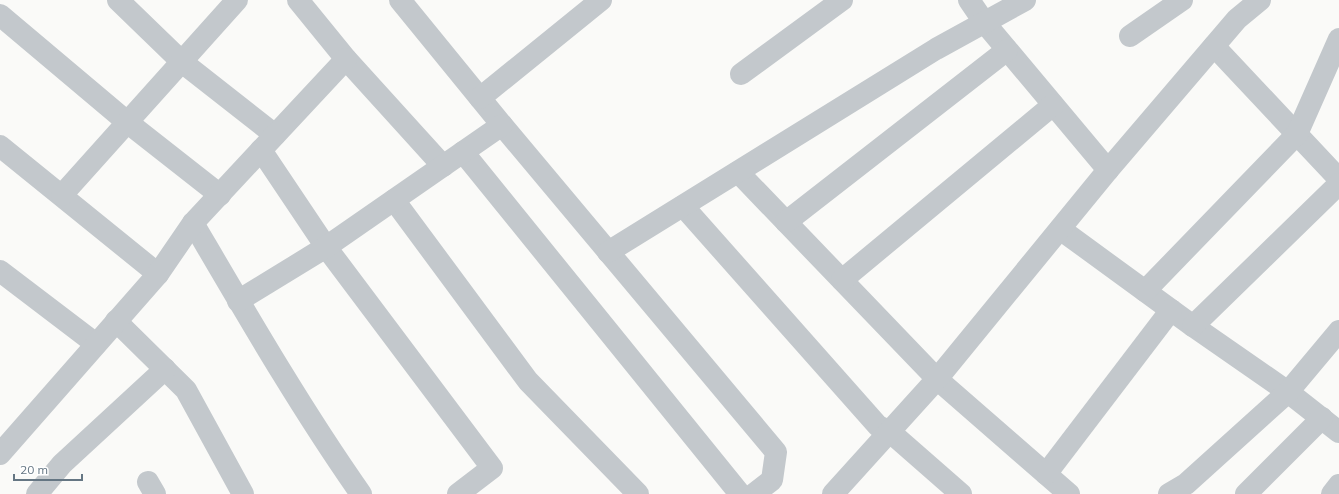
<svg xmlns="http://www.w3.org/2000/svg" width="1339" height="494" font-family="Mulish,sans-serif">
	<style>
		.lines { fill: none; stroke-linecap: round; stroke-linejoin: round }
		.street { stroke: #c3c8cc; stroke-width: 22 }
	</style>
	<rect width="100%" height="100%" fill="#fafaf8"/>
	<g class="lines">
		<g class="street">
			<polyline points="118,0 182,62 275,135"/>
			<polyline points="298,0 346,59 443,166"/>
			<polyline points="400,0 502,125 776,452 772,480 754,494"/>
			<polyline points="969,0 984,22 1108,170"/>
			<polyline points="0,15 127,122 220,195"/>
			<polyline points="1130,36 1182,0"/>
			<polyline points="1214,46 1339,179"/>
			<polyline points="741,74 842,0"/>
			<polyline points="480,98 601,0"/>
			<polyline points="0,146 158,274"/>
			<polyline points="261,150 326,247 492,468 458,494"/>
			<polyline points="463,152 740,494"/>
			<polyline points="738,172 937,379 1069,494"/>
			<polyline points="62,195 237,0"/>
			<polyline points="394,200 528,381 638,494"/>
			<polyline points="683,206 878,426 889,431 961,494"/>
			<polyline points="786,222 1007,50"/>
			<path d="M193,223C247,315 300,407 361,494"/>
			<polyline points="1060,229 1193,326 1288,392 1339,432"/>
			<polyline points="608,252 936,49 1025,0"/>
			<polyline points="0,271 96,344"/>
			<polyline points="842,280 1053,105"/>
			<polyline points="1145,291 1297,134 1339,39"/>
			<polyline points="238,301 326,247 502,125"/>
			<polyline points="116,321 186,390 243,494"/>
			<polyline points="1193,326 1339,184"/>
			<polyline points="0,454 158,274 193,223 346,59"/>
			<polyline points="1046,474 1171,310"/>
			<polyline points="148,482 155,494"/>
			<polyline points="37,494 62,464 165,369"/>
			<polyline points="833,494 937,379 1108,170 1237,19 1260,0"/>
			<polyline points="1169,494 1186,484 1288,392 1339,331"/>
			<polyline points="1246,494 1322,418"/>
			<polyline points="1332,494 1339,485"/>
		</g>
	</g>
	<path d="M14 474v6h68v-6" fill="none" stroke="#657683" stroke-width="2"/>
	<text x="20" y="474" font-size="12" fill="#657683" stroke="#ffffff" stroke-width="3" paint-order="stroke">20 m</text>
</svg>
